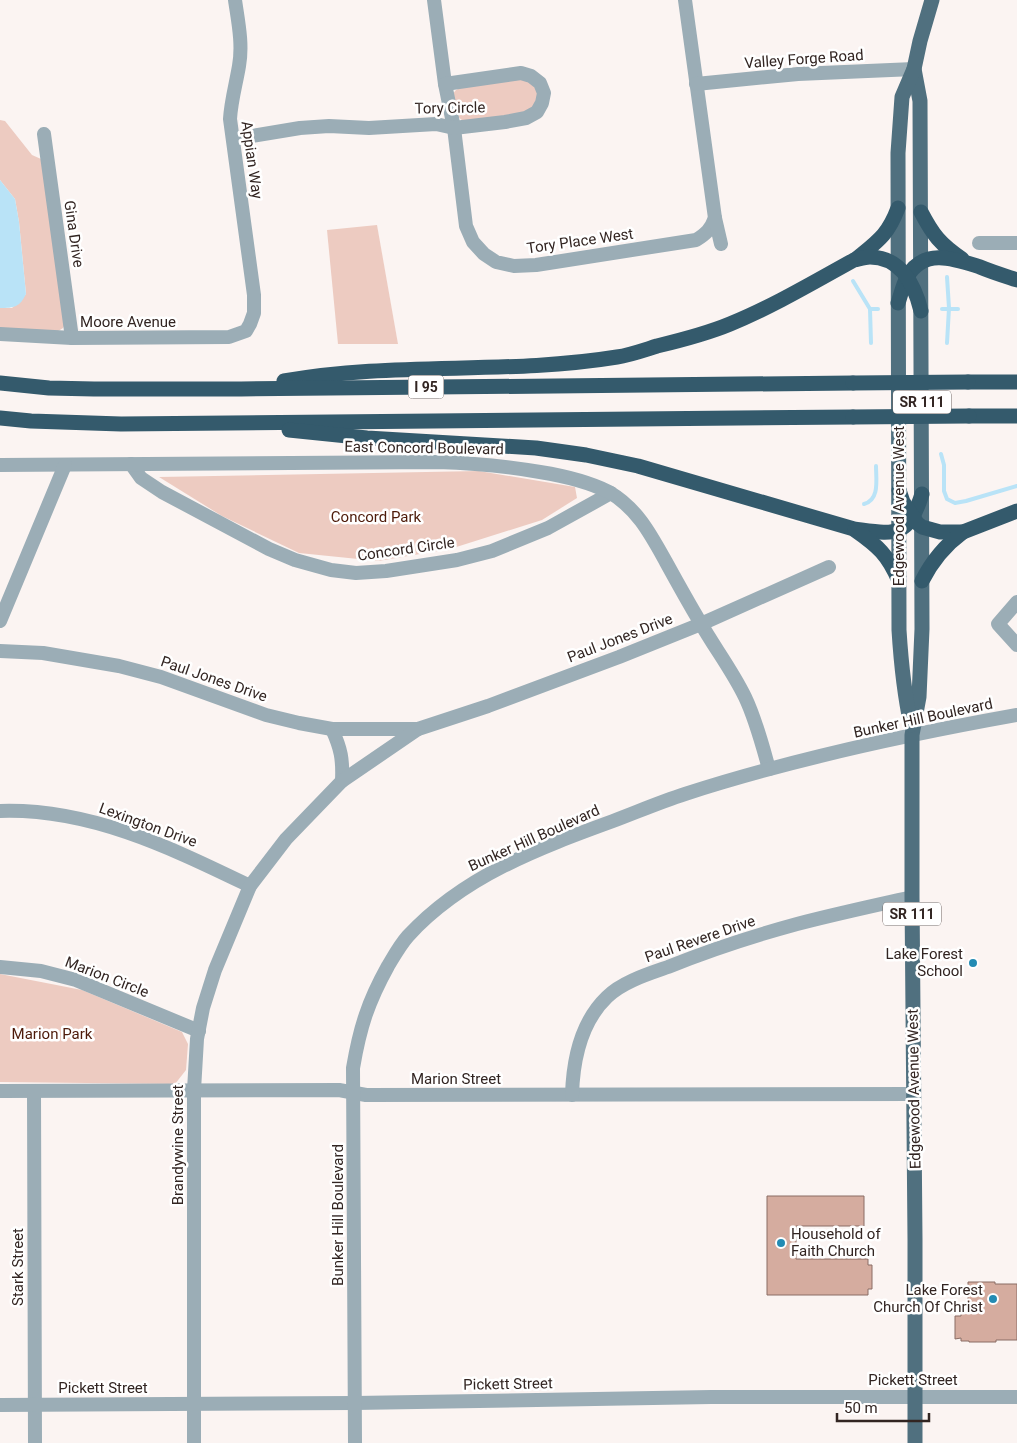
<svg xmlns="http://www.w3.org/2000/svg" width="1017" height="1443" font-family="Roboto,sans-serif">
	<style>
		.green { fill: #edcbc1 }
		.water { fill: #b9e3f7 }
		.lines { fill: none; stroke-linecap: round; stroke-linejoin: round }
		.stream { stroke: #b9e3f7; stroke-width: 4 }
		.building { fill: #d5ac9f; stroke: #8a6d64 }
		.minor { stroke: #9badb6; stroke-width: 14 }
		.major { stroke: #50707f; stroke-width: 15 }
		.highway { stroke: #345a6c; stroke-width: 15 }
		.highway-bridge { stroke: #345a6c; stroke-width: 15 }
		.poi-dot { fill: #238bb3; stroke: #fff; stroke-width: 2 }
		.labels { text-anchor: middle; stroke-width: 5; stroke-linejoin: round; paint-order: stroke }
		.shield { fill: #fff; stroke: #706664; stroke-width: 1 }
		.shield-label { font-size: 14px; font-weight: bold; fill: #322522 }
		.street-label { font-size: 15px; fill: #322522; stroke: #fff }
		.park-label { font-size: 15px; fill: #4d1a09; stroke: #fff }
		.poi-label { font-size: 15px; fill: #322522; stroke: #fff; text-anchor: end }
	</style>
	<rect width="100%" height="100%" fill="#fbf4f2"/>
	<g class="green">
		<path d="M515,78C531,80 533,81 539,96L533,108L522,114L466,122C454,117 454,107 452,95L456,90L464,86Z"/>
		<polygon points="0,120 5,121 32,155 41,159 66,322 63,328 55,333 0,329 0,308 12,308 26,294 19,222 15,199 0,180"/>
		<polygon points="377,225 398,344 338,344 327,230"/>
		<polygon points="479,471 575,487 577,498 542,520 450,549 378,561 299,553 222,516 159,477"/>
		<polygon points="0,974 82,990 182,1032 188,1044 186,1070 175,1084 0,1082"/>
	</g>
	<path class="water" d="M0,180L15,199L19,222L26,294C20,307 14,308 0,308Z"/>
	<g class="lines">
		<g class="stream">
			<polyline points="947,277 949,308 947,343"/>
			<polyline points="853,281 870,309 871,343"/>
			<polyline points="870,309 878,309"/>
			<polyline points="942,309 958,309"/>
			<polyline points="941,454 944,465 944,491 947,499 955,503 966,501 1017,486"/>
			<path d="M864,504C880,500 876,479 876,466"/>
		</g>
	</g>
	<g class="building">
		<polygon points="767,1196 864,1196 864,1226 796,1226 796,1259 868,1259 868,1265 872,1265 872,1289 868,1289 868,1295 767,1295"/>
		<polygon points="968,1282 995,1282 995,1284 1017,1284 1017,1340 996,1340 996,1342 969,1342 969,1341 961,1341 961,1338 955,1339 955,1316 961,1316 961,1313 968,1313"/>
	</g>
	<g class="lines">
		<g class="minor">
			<path d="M434,0L445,84L454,128L466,226L473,242L484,254L496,262L514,266L536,265L696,240C706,234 711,229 715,218"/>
			<polyline points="685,0 715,218 721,244"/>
			<polyline points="696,84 798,74 914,69"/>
			<polyline points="44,134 72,338"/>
			<polyline points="233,139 300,128 329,126 369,128 436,124 454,128 505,122 526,118 537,112 542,103 544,93 540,83 531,76 521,73 445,84"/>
			<polyline points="979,243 1017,243"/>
			<path d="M0,334L72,338L229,337L246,331L250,324L254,313V295L230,119C231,101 236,84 239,66C243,44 238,21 235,0"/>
			<polyline points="131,464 141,478 162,492 269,549 295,560 331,570 356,573 386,571 457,560 492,551 548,528 611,493"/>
			<path d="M0,465L438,462C473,463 506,466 540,472C565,476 587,481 609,492C637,508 651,535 666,562C677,582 688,602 700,622C714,647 732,670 745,697C756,720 762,744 769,769"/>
			<polyline points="1017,602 998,624 1017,645"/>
			<polyline points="0,621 65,465"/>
			<polyline points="0,651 43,653 119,666 161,677 266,715 299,723 332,729 418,729 488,706 619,657 701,624 829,567"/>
			<path d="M332,729C341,749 343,759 342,781"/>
			<path d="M0,811C90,808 171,848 250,886"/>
			<polyline points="0,967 41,971 76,980 199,1031"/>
			<polyline points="0,1091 339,1090 366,1095 914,1094"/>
			<polyline points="34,1091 35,1443"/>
			<path d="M572,1095C573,1060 581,1022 607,997C622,982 648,974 668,967C710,950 753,936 797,924C835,914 873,906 912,897"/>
			<polyline points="0,1405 355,1403 711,1397 1017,1397"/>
			<polyline points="194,1443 194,1090 197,1039 203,1008 215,970 250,886 286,839 342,781 418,729"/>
			<path d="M355,1443L353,1068C360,1027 368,1002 388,966C394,956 400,945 408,936C463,876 539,848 613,821C637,812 660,802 685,794C793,759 905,735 1017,715"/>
		</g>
		<g class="major">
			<polyline points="914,69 920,101 922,629 919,697 912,735 912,897 915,1239 915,1443"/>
			<path d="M911,725C904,693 901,662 899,630L898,153L902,97L914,69L920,41L932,0"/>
		</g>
		<g class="highway">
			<path d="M921,212C933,235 940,244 962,259"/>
			<path d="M856,259C878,241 888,235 898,208"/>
			<path d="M898,303C901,294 903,285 907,277C924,247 955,259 980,267C992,272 1005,276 1017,280"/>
			<path d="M284,381C394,361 507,375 617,357C630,355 644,350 657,346C682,340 706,334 730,324C772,307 814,282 854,260C859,259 865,257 870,257C901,257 915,286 921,311"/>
			<polyline points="968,382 1017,382"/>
			<polyline points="0,383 49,388 94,389 241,389 853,383"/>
			<polyline points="969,416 1017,416"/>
			<polyline points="0,418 31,421 121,424 853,417"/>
			<path d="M289,430L367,438L536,448L586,455L638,466L854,529C894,534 908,539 922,494"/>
			<polyline points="899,490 903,502 917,523 922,527 940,532 963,532 1017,511"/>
			<path d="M855,530C878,546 888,555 899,581"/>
			<path d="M922,581C932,561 944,546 963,532"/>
		</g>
		<g class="highway-bridge">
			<polyline points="853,383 968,382"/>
			<polyline points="853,417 969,416"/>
		</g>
	</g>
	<g class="poi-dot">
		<circle cx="973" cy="963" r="5"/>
		<circle cx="781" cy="1243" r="5"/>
		<circle cx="993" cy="1299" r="5"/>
	</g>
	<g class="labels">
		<g class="shield">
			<rect x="408.5" y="375.5" width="35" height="23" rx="4"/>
			<rect x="893" y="390.5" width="58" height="23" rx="4"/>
			<rect x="883" y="902.5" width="58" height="23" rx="4"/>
		</g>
		<g class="shield-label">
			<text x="426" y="392">I 95</text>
			<text x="922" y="407">SR 111</text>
			<text x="912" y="919">SR 111</text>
		</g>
		<g class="street-label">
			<text transform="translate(804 59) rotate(-4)" y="5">Valley Forge Road</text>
			<text transform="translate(450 108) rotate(-1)" y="5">Tory Circle</text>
			<text transform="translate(252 160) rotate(82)" y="5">Appian Way</text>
			<text transform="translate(74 234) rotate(82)" y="5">Gina Drive</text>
			<text transform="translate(580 241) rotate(-8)" y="5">Tory Place West</text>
			<text x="128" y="327">Moore Avenue</text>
			<text transform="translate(424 448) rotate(1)" y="5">East Concord Boulevard</text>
			<text transform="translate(899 506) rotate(-90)" y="5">Edgewood Avenue West</text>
			<text transform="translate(406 549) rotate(-8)" y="5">Concord Circle</text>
			<text transform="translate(620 638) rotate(-21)" y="5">Paul Jones Drive</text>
			<text transform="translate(214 679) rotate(19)" y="5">Paul Jones Drive</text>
			<text transform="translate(923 718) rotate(-12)" y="5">Bunker Hill Boulevard</text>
			<text transform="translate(148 825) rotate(20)" y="5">Lexington Drive</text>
			<text transform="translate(534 838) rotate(-24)" y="5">Bunker Hill Boulevard</text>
			<text transform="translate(700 939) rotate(-19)" y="5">Paul Revere Drive</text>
			<text transform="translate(107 977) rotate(21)" y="5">Marion Circle</text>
			<text x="456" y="1084">Marion Street</text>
			<text transform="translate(914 1089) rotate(-91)" y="5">Edgewood Avenue West</text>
			<text transform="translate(178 1145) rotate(-90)" y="5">Brandywine Street</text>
			<text transform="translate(338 1215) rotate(-90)" y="5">Bunker Hill Boulevard</text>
			<text transform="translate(18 1267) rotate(-90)" y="5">Stark Street</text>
			<text x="913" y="1385">Pickett Street</text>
			<text transform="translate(508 1384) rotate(-1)" y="5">Pickett Street</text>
			<text x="103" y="1393">Pickett Street</text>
		</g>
		<g class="park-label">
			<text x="376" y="522">Concord Park</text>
			<text x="52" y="1039">Marion Park</text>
		</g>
		<g class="poi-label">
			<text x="963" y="959">Lake Forest<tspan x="963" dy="17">School</tspan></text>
			<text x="791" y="1239" text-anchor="start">Household of<tspan x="791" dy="17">Faith Church</tspan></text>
			<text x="983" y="1295">Lake Forest<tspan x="983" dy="17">Church Of Christ</tspan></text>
		</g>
	</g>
	<path d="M837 1413v8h92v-8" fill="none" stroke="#322522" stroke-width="2.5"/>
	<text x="844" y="1413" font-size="15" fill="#322522" stroke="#ffffff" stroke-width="4" paint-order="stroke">50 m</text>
</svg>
